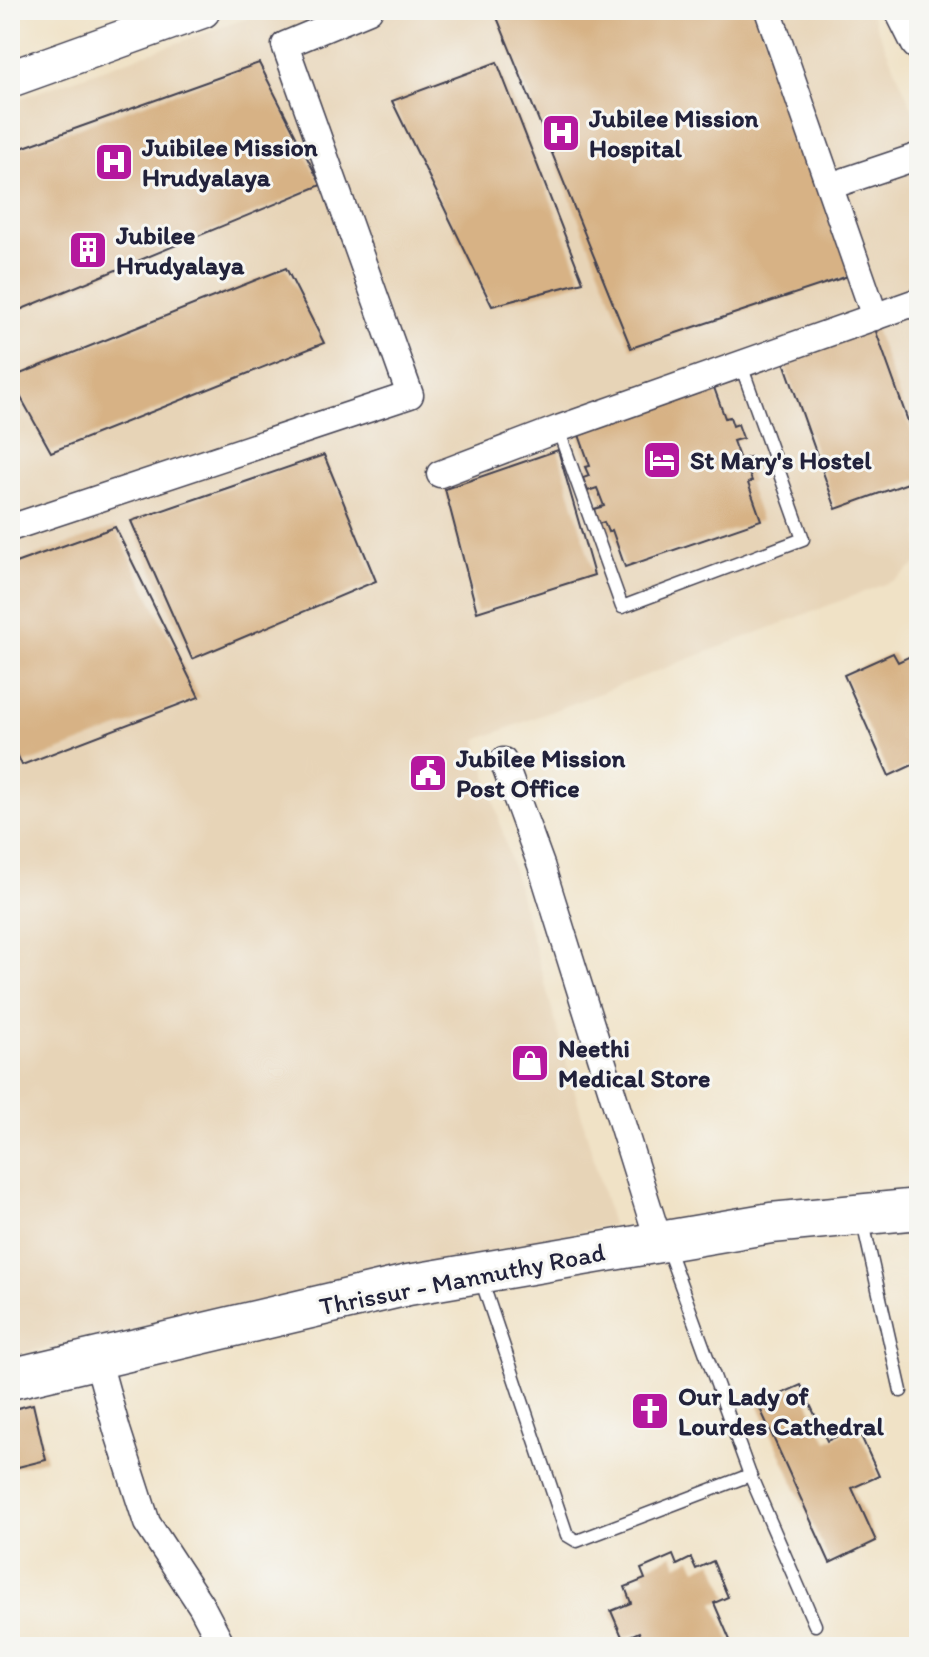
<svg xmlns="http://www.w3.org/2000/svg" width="929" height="1657" font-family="Itim,sans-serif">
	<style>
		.built { fill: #e7d4b7 }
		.building { fill: #d7b285 }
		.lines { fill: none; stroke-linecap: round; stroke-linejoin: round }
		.lane-casing { stroke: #413f50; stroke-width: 15 }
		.street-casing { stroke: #413f50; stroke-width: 29 }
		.secondary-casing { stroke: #413f50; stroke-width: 39 }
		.primary-casing { stroke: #413f50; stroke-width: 43 }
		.lane { stroke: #fff; stroke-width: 12 }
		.street { stroke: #fff; stroke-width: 26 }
		.secondary { stroke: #fff; stroke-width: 36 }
		.primary { stroke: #fff; stroke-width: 40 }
		.labels { text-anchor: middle; stroke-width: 6; stroke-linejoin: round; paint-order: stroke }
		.poi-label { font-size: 26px; font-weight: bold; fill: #22223b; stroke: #f6f6f2; text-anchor: start }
		.street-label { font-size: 26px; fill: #22223b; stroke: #f6f6f2 }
	</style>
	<rect width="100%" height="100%" fill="#f6f6f2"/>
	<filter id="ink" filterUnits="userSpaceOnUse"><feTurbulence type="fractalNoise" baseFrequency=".0125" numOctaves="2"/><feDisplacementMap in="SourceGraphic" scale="16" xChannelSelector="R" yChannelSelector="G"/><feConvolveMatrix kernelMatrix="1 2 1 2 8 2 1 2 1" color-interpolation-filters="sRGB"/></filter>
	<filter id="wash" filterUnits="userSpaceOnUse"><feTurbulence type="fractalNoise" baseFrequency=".006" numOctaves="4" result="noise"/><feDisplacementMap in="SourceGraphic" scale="32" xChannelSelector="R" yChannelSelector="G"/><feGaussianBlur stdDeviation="1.8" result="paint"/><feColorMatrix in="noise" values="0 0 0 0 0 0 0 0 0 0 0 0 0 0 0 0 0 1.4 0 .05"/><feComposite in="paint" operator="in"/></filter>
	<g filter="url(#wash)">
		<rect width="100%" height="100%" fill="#f0e2c6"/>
		<polygon class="built" points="270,10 869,10 919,123 919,562 895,580 477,740 612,1225 10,1356 10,102"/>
		<g id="blocks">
			<g class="building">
				<polygon points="494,10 755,10 851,275 631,348"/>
				<polygon points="497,62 583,282 492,306 392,101"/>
				<polygon points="259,63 321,185 10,314 10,152"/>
				<polygon points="286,268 324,343 51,452 10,378"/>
				<polygon points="874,326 919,452 919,479 836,509 783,359"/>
				<polygon points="712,382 725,418 730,417 733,426 738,424 743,438 733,441 740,460 750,457 754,469 748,471 752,481 748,483 761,520 625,567 612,530 608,532 604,522 598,524 594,509 604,506 597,488 588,491 583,478 589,476 585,467 590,466 577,429"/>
				<polygon points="558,450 594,575 477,612 445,489"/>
				<polygon points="324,455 376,581 192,659 131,521"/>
				<polygon points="115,527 199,697 22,765 10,739 10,565"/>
				<polygon points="919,652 919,762 889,776 844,675 893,653 898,662"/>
				<polygon points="801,1385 827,1441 857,1427 879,1476 852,1488 876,1541 830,1563 758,1404"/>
				<polygon points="33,1404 46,1460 10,1469 10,1410"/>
				<polygon points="673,1555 677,1565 691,1558 696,1569 713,1561 728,1597 714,1603 733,1647 645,1647 639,1632 623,1639 611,1611 631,1603 625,1587 645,1579 641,1569"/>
			</g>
		</g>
	</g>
	<g filter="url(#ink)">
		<use href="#blocks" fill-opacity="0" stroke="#413f50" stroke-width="2"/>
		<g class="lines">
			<defs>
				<g id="lane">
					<polyline points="558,429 622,607 803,539 741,365"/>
					<polyline points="862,1218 901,1391"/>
					<polyline points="481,1279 567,1535 577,1541 750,1475 667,1247"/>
					<polyline points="750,1475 815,1625"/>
				</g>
				<g id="street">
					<polyline points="768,10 875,317"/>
					<polyline points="830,186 919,156"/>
					<polyline points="440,474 558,429 919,301"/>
					<polyline points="10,528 410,395 285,45 369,10"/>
					<polyline points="503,761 541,865 659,1242"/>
					<polyline points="97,1358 117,1430 147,1523 202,1607 223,1647"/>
				</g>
				<g id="secondary">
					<polyline points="903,10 919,42"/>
					<polyline points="10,79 202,10"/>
				</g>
				<polyline id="primary" points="10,1379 408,1285 771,1223 919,1209"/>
			</defs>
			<use href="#lane" class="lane-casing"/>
			<use href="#street" class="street-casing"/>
			<use href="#secondary" class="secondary-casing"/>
			<use href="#primary" class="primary-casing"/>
			<use href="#lane" class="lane"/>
			<use href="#street" class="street"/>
			<use href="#secondary" class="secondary"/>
			<use href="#primary" class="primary"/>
		</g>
	</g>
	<defs>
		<symbol id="hospital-square" viewBox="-11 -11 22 22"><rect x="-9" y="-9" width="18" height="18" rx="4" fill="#b5179e" stroke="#f6f6f2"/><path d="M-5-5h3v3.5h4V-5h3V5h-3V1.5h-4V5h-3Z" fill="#fff"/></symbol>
		<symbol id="building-square" viewBox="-11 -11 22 22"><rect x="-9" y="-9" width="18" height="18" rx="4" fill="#b5179e" stroke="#f6f6f2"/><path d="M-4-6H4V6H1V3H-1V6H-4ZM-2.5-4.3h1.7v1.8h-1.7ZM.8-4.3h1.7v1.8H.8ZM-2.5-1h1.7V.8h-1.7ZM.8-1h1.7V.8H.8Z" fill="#fff"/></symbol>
		<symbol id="hotel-square" viewBox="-11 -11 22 22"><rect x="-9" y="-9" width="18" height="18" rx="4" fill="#b5179e" stroke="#f6f6f2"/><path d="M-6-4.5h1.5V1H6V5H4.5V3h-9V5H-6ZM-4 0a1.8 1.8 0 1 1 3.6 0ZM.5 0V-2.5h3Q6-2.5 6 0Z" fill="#fff"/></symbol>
		<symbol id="civic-square" viewBox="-11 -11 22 22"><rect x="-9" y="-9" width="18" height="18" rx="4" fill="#b5179e" stroke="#f6f6f2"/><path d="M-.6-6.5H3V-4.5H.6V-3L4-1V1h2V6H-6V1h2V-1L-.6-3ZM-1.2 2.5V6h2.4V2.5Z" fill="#fff"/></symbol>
		<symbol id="shop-square" viewBox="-11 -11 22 22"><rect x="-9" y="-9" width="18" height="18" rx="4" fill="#b5179e" stroke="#f6f6f2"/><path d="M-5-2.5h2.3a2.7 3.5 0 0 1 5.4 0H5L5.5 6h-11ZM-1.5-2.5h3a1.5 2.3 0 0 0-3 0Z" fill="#fff"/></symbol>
		<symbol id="church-square" viewBox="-11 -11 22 22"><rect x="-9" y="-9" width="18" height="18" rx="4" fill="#b5179e" stroke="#f6f6f2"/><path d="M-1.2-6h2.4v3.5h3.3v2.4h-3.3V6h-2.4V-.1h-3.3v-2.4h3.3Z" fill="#fff"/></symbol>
	</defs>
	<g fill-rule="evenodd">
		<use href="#hospital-square" x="539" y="111" width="44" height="44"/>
		<use href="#hospital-square" x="92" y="140" width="44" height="44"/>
		<use href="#building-square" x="66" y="228" width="44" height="44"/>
		<use href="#hotel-square" x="640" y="438" width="44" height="44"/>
		<use href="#civic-square" x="406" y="751" width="44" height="44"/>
		<use href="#shop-square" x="508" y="1041" width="44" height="44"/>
		<use href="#church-square" x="628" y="1389" width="44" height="44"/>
	</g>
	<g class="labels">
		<g class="poi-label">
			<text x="589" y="127">Jubilee Mission<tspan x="589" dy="30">Hospital</tspan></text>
			<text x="142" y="156">Juibilee Mission<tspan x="142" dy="30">Hrudyalaya</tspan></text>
			<text x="116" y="244">Jubilee<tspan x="116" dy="30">Hrudyalaya</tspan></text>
			<text x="690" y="469">St Mary's Hostel</text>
			<text x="456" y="767">Jubilee Mission<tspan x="456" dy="30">Post Office</tspan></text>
			<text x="558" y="1057">Neethi<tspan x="558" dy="30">Medical Store</tspan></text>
			<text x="678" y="1405">Our Lady of<tspan x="678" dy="30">Lourdes Cathedral</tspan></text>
		</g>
		<g class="street-label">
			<text transform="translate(462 1279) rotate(-11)" y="9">Thrissur - Mannuthy Road</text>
		</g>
	</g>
	<rect width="929" height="1657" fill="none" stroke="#f6f6f2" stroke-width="40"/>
</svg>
